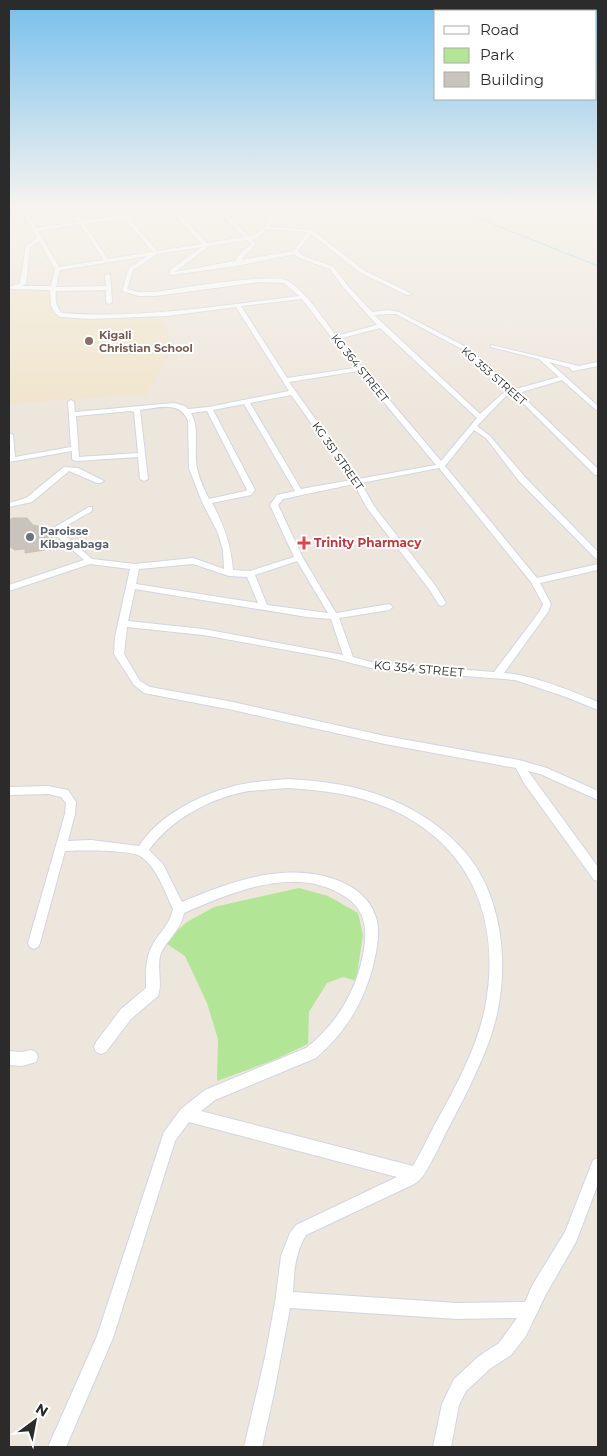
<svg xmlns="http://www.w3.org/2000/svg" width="607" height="1456" font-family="Montserrat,sans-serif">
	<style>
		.education { fill: #f0e4cb }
		.green { fill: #b2e696 }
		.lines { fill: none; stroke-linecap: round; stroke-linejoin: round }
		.stream { stroke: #6bcff4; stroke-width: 1 }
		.building { fill: #c9c4bb; stroke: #c9c2b6 }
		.minor-casing { stroke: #d1d5e4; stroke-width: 2 }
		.minor { fill: #fff; fill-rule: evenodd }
		.education-dot { fill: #8d6e63; stroke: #fff; stroke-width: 2 }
		.worship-dot { fill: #6b7280; stroke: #fff; stroke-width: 2 }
		.health-dot { fill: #e0444e; stroke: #fff; stroke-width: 2 }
		.labels { text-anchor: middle; stroke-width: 4; stroke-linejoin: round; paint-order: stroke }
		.far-education-label { font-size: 11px; font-weight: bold; fill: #785e54; stroke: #fff; text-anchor: start }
		.far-street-label { font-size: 11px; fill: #2b2b2b; stroke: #fff }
		.far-worship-label { font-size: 11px; font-weight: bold; fill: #5b616d; stroke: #fff; text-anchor: start }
		.health-label { font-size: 12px; font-weight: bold; fill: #be3a42; stroke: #fff; text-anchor: start }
		.street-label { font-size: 12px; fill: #2b2b2b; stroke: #fff }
	</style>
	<rect width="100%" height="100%" fill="#ede6dc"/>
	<polygon class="education" points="52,288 55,314 68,320 161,319 167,329 170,353 147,394 9,404 9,290"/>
	<polygon class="green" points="299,888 328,896 358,913 363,935 356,981 343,977 327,983 309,1012 308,1044 274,1060 217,1081 218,1039 207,1003 185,956 164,942 187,922 214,907"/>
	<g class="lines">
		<polyline class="stream" points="453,208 598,266"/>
	</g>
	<polygon class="building" points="13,518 27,518 33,525 48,528 48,535 52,534 52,545 44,550 25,553 25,549 15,550 10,547 9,520"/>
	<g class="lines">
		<defs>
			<g id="minor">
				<path d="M20,208H24L36,228L78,222L69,208H73L82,221L122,215L116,208H121L126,215L167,208H179L174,210L207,243L244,237L215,208H220L249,237C255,236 268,227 268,220C269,217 265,212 264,208H268C271,215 276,221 270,227L312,230L365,271L412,294L407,295L361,273L311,234L298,251L301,255L334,267L347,285L372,312L389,310L399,312L466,347L516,389L559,377L539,359L491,347V345L579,366L598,362V366L573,371L570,369L571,368L549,362L598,406V411L596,410L562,380L519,393L598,469V475H595L514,394L506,396L477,426L490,436L525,477L598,552V559L595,558L519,481L486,438L474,430L445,466L537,578L598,564V570L540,583L551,604L548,612L504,673C533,675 571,691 598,702V710L566,697L515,680L375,669L331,658L203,635L127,627L124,654L140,681L150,687L233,702L385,736L519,760L547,768L598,791V800L540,774L528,771L598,867V881L594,880L524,783L516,768L385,744L233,710L144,693L134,685L114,654L115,637L130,569L90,564L9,591V585L84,560L50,530L89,507H92V511L59,530L92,559L135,564L193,558L224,569L223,550L218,533L202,502L189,468L188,421C180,400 158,408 140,410L148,479L144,481L140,479L138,457L76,461L72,459V451L9,462V433L13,435L15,457L71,447L68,402L71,400L74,402L75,412L174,403L185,406L188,409L209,407L289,391L236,307L167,316L90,319L60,317L54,312L51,305L50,290L10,289V287L20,283L26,246L37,238ZM170,210L202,244L157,251L128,217ZM124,218L153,252L108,259L84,224ZM80,224L104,260L59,267L38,231ZM267,229L307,232L294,251L241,260L256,244L252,239L257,238ZM247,240L251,244L239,255L235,261L175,272L209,246ZM39,241L55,269L51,286H21L26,284L30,247ZM202,247L170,270L171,275L236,266L295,254L297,257L330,269L343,287L377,325L336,336C322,317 308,294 288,281C274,272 177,289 155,292H139L127,289L133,270L157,254ZM148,256L129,268L122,291L139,296H155L259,282L284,283L299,296C220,306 141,319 62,313C56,307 55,299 56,291L106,290V302L109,304L112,302L110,274L105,275L106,286L56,287L60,270ZM302,299L355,368L287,378L241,306ZM389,314H396L462,349L510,391L502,394L480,414L374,315ZM380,328L477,418L441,461L338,339ZM358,371L436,465L358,479L289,382ZM291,395L297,403L351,480L301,489L250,403ZM244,404L295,491L277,495L270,505L294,557L250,571L233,570C231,545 224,525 212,503L251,495L255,490L213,410ZM131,411L134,412L138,453L79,457L76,416ZM207,411L247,490L245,491L209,499C203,487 197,474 196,461C195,444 199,428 191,413ZM439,468L531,582L543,604L540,611L494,672L375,663L353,657L339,618L389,610L393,607L389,604L336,613L303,558L278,505L283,499L354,484L367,508L429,589L439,605L442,606L446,603L435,585L374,506L361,483ZM297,561L328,613L267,605L255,575ZM193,564L229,576L247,577L258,603L136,584L139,569ZM135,589L307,617L331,619L343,655L203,629L128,621Z"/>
				<polygon points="64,467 78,468 104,481 100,483 97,483 69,471 32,502 9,507 9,503 26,498"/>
				<path d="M288,779C315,781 343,783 370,792C407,803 445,826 469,857C501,898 508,959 498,1009C492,1041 477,1071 463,1100C454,1117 445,1134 437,1151C432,1159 428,1170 422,1177C419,1181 415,1184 410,1186L306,1235C295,1253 294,1272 293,1292L457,1303L525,1302L533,1284L565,1232L593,1160L598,1158V1184L576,1242L545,1296L526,1336L511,1355L491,1368L466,1391L459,1405L451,1447H433L442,1404L454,1379L479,1356L499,1343L517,1318L457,1319L290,1308L274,1393L262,1447H244L265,1357L275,1303L281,1256L290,1233L296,1225L397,1177L189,1122L175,1141L113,1338L66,1447H48L97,1336L164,1132L181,1109L205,1090L306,1048C334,1026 352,998 361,964C367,939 370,914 347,898C298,863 233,892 184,913C180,932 168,938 161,953C156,967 163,983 158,996L131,1019L106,1052L101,1054L96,1052L94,1047L96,1042L121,1009L146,988C146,973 145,958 153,944C160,932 170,924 173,909C165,892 157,867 140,856C130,850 79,850 65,851L40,943L38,947L34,949L30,947L28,943L65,814L66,803L61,797L48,794L9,795V787L48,786L68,790L76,802L75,814L68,841L91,840L139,846C161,812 210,789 249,783C261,781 275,780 288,779ZM288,788C314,790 340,792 366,800C463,830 504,910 485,1008C477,1048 454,1090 434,1126C427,1139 421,1153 413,1166L201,1111L215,1100L316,1058C344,1034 362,1005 372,970C376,954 380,937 377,921C367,878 309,868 272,874C240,878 211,890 182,902L163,864L149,850C171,819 212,797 249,791C262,790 275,789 288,788Z"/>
				<polygon points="31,1050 36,1052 38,1057 36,1062 22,1066 9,1065 9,1051 22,1052"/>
			</g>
		</defs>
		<use href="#minor" class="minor-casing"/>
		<use href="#minor" class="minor"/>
	</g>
	<linearGradient id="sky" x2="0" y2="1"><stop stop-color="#76bfed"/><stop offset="0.5" stop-color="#f7f4ef"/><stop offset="1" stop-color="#f7f4ef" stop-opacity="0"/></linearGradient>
	<rect width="607" height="412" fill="url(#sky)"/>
	<circle class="education-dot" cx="89" cy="341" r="5"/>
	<circle class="worship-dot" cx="30" cy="537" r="5"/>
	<path class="health-dot" d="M301.5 535.5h5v5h5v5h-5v5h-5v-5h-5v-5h5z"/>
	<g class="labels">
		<g class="far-education-label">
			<text x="99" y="339">Kigali<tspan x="99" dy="13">Christian School</tspan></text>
		</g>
		<g class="far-street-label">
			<text transform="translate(360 368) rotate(51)" y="4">KG 364 STREET</text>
			<text transform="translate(494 376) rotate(41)" y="4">KG 353 STREET</text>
			<text transform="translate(338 456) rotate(55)" y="4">KG 351 STREET</text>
		</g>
		<g class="far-worship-label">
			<text x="40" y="535">Paroisse<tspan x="40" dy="13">Kibagabaga</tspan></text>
		</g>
		<g class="health-label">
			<text x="314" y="547">Trinity Pharmacy</text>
		</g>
		<g class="street-label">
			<text transform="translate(419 669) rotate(5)" y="4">KG 354 STREET</text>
		</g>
	</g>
	<rect width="607" height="1456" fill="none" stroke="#2b2b2b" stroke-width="20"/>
	<rect x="434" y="10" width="162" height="90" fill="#ffffff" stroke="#aaaaaa"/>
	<rect x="444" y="26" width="25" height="8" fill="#ffffff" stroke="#aaaaaa"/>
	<text x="480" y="35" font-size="15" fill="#2b2b2b">Road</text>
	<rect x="444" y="48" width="25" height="15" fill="#b2e696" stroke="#aaaaaa"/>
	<text x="480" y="60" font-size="15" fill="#2b2b2b">Park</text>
	<rect x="444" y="72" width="25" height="15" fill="#c9c4bb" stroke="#aaaaaa"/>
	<text x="480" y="85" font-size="15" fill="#2b2b2b">Building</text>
	<g transform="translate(35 1421) rotate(32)" stroke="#ffffff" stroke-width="4" paint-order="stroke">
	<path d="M0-4L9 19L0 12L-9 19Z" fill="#2b2b2b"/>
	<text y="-8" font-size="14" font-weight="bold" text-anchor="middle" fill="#2b2b2b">N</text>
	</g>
</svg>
